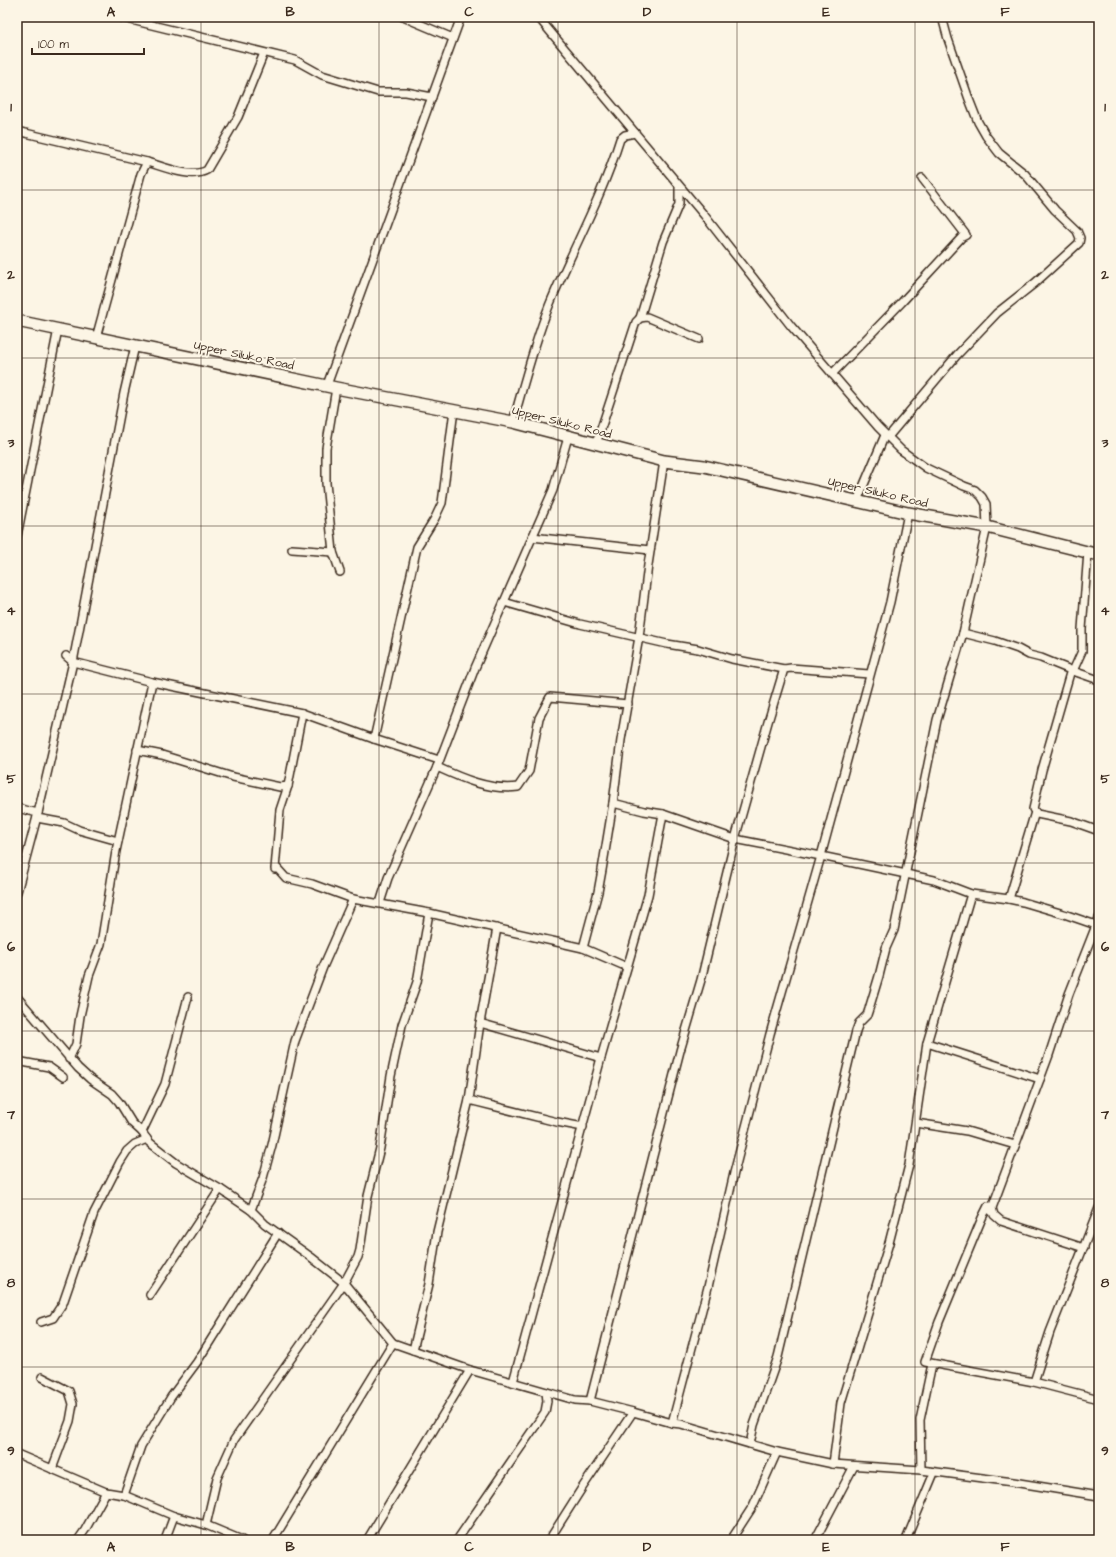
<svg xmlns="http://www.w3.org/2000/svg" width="1116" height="1557" font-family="'Architects Daughter',sans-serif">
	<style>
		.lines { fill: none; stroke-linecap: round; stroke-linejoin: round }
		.street-casing { stroke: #3b2a1e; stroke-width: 10 }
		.primary-casing { stroke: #3b2a1e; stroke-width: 14 }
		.street { stroke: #fcf5e5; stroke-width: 7 }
		.primary { stroke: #fcf5e5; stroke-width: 11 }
		.grid { fill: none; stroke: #3b2a1e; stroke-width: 1; stroke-opacity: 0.55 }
		.labels { text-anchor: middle; stroke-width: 4; stroke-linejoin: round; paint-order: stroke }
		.street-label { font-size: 12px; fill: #3b2a1e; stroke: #fcf5e5 }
		.neatline { fill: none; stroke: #3b2a1e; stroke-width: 1.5 }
		.grid-label { font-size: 13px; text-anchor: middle; font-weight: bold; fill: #3b2a1e }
	</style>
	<rect width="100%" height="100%" fill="#fcf5e5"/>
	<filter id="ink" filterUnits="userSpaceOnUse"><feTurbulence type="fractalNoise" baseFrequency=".025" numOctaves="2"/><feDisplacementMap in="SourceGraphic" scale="8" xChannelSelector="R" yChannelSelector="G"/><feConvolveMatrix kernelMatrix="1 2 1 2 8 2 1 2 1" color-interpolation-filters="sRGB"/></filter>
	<g filter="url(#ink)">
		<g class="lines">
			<defs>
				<g id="street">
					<polyline points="119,17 295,60 322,75 378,92 406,92 432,97"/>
					<polyline points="403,17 453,38"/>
					<polyline points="538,17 704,215 791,326 878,427 901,450 926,468 964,486 975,490 982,497 986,504 987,527 963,633 937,720 894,930 886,948 879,976 869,1009 867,1015 859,1023 856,1031 778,1357 754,1425 750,1444"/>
					<polyline points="17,131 147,162"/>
					<polyline points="640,318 663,242 679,204 679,186"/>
					<path d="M96,338L141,174L147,162C164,167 191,179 207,170L238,117L264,53"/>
					<polyline points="832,374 902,302 962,237 966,235 922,178"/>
					<polyline points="327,385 461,17"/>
					<polyline points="336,388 326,448 326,483 333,552 340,572"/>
					<path d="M513,422C524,383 534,344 549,306C572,250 602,197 620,139L625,135L635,133"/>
					<polyline points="888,437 957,355 997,313 1035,283 1079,243 1080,238 1077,231 1055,210 1025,174 999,153 986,136 978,122 969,99 948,39 942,17"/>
					<polyline points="596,444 636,322 640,318 647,317 699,339"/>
					<polyline points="857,501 885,435"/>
					<polyline points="908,513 890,602 821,856 770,1034 734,1173 708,1287 672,1423 681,1424 777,1452 833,1464 921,1470 1013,1482 1099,1496"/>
					<polyline points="17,536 58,329"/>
					<polyline points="532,537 650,550"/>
					<polyline points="292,549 333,552"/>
					<polyline points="504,602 580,624 667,644 698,649 732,659 784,669"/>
					<polyline points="963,633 995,641 1018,649 1029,655 1041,658 1073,671 1082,651 1082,629 1088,552"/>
					<polyline points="66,656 73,662 152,682 302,713 374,739 439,760"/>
					<polyline points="1099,680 1073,671 1070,673 1042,770 1033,809 1037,814 1071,821 1099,831"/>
					<polyline points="302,713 288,786 280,810 275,869 277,868 286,878 312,884 353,899 429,913 583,948 627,967"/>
					<polyline points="374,739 417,547 435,518 442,503 454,410"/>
					<polyline points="137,750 162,755 233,777 280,787 288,786"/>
					<path d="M437,767C461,778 490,791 518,787L529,771L539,718L550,697L628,704"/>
					<polyline points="613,803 644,811 663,814 735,839 821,856 934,880 971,894 1009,899 1023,902 1067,915 1096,925"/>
					<polyline points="17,808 38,813"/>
					<polyline points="37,818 64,823 79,830 118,841"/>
					<polyline points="17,892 38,813 73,662 124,393 135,346"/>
					<polyline points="1009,899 1035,812"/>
					<polyline points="380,903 388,878 437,767 475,668 553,490 568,437"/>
					<polyline points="583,948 598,892 602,870 613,803 621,740 639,637 648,565 664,461"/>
					<polyline points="17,997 78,1068 90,1079 112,1094 119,1102 132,1123 142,1132 149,1142 176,1163 220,1189 251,1210 265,1224 311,1257 344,1283 393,1343 470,1370 575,1400 590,1401 633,1412 672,1423"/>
					<polyline points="480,1023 601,1058"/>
					<polyline points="927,1043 1040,1079"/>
					<polyline points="69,1059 76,1044 80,1016 89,976 101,944 116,851 152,682"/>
					<polyline points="17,1061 49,1067 63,1077"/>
					<polyline points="469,1100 557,1122 583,1127"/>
					<polyline points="916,1123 967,1131 1015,1145"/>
					<polyline points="142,1132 165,1084 188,997"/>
					<polyline points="251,1210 263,1178 272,1145 295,1041 323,967 353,899"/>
					<polyline points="991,1211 988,1206 982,1218 939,1322 925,1362 1034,1382 1099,1399"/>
					<polyline points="1084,1248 1001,1221 994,1215 992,1208 1049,1055 1069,994 1099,918"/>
					<polyline points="150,1295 220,1189"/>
					<polyline points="41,1322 53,1318 63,1303 94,1213 120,1162 127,1151 135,1144 147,1139"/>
					<polyline points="413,1350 429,1284 437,1232 469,1100 480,1023 497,928"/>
					<polyline points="42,1377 69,1391 73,1404 70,1421 52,1469"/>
					<polyline points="513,1382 601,1058 648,895 663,814"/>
					<polyline points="1034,1382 1050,1332 1099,1208"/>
					<polyline points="590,1401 680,1051 701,980 735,839 768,722 784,669 791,668 869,674"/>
					<polyline points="17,1454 106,1492 124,1495 174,1516 206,1525 242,1540"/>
					<polyline points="833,1464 841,1403 889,1243 909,1165 927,1043 971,894"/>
					<polyline points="921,1470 920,1420 932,1364"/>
					<polyline points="124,1495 141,1446 171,1397 197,1362 278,1233"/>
					<polyline points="206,1525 217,1478 234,1440 344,1283 358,1257 360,1250 368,1196 380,1148 391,1076 402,1025 417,982 429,913"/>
					<polyline points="78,1540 85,1530 106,1492"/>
					<polyline points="165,1540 174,1516"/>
					<polyline points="273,1540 393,1343"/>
					<polyline points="367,1540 470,1370"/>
					<polyline points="457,1540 545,1412 547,1401 546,1392"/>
					<polyline points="549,1540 582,1488 633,1412"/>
					<polyline points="731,1540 753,1506 777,1452"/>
					<polyline points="815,1540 854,1466"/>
					<polyline points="906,1540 934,1473"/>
				</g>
				<polyline id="primary" points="17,321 336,388 513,422 664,461 704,466 908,513 987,527 1099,555"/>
			</defs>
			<use href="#street" class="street-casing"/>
			<use href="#primary" class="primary-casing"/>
			<use href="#street" class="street"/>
			<use href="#primary" class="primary"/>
		</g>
	</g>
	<path class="grid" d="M201,17V1540M379,17V1540M558,17V1540M737,17V1540M915,17V1540M17,190H1099M17,358H1099M17,526H1099M17,694H1099M17,863H1099M17,1031H1099M17,1199H1099M17,1367H1099"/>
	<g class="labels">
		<g class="street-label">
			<text transform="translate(244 355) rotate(12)" y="4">Upper Siluko Road</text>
			<text transform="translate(562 422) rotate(14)" y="4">Upper Siluko Road</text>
			<text transform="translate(878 492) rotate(13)" y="4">Upper Siluko Road</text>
		</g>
	</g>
	<rect width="1116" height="1557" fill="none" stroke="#fcf5e5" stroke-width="44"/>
	<path d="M32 48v6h112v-6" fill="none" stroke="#3b2a1e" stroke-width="2"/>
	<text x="38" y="48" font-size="12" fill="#3b2a1e" stroke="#fcf5e5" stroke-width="3" paint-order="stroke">100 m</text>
	<rect x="22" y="22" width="1072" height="1513" class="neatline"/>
	<g class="grid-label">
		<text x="111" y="16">A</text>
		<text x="290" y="16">B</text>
		<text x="469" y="16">C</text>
		<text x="647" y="16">D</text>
		<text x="826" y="16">E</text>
		<text x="1005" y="16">F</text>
		<text x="11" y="111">1</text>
		<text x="1105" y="111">1</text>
		<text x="11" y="279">2</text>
		<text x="1105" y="279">2</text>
		<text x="11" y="447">3</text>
		<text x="1105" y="447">3</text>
		<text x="11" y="615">4</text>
		<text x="1105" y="615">4</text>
		<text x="11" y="783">5</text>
		<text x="1105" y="783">5</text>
		<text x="11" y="951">6</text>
		<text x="1105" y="951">6</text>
		<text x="11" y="1119">7</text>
		<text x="1105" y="1119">7</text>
		<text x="11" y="1287">8</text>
		<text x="1105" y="1287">8</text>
		<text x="11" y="1455">9</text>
		<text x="1105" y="1455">9</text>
		<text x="111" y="1551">A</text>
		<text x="290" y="1551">B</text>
		<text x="469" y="1551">C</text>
		<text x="647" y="1551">D</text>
		<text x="826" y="1551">E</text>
		<text x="1005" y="1551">F</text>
	</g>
</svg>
